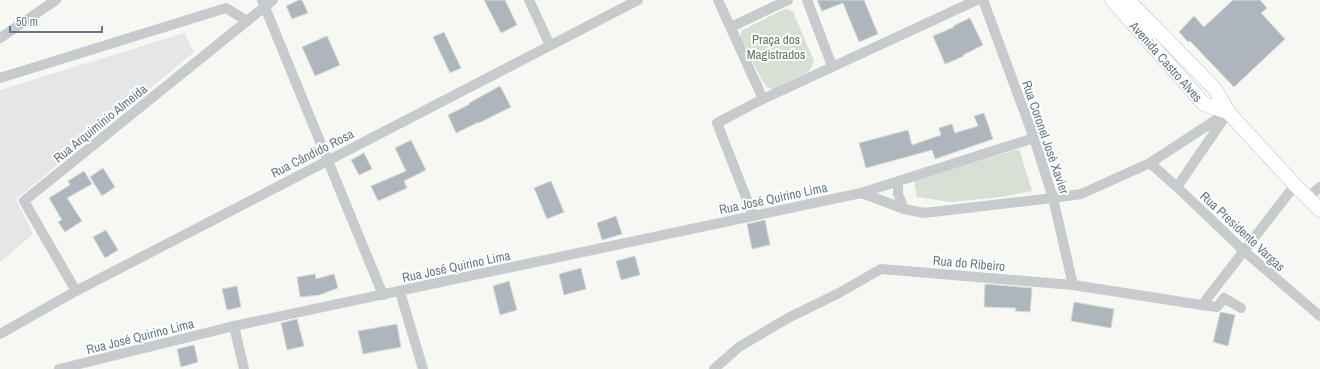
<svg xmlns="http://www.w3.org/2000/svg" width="1320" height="369" font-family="'Archivo Narrow',sans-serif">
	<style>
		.built { fill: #e5e6e5 }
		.green { fill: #d8e0d5 }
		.building { fill: #adb6bc; stroke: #d9d9d6 }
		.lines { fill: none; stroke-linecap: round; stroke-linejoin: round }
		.secondary-casing { stroke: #b7bdc1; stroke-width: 15 }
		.street { stroke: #c7cbce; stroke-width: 10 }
		.secondary { stroke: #fff; stroke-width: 14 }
		.labels { text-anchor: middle; stroke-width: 4; stroke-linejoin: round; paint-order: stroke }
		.park-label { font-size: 13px; fill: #65795f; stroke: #fff }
		.street-label { font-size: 13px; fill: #647888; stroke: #fff }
	</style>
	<rect width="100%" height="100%" fill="#f7f7f4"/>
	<polygon class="built" points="184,33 194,52 16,199 33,234 0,262 0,90"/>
	<g class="green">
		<polygon points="787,9 793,12 814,61 811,68 808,72 774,89 768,88 763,82 740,37 741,31 782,10"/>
		<polygon points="1019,149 1032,191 1001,197 951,202 917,197 914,180"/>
	</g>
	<g class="building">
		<polygon points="299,0 302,0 308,13 292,19 286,6"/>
		<polygon points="484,0 505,0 517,25 501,33"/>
		<polygon points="817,0 864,0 878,34 859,42 843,3 822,11"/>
		<polygon points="1233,0 1260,0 1267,8 1261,13 1285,39 1234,87 1190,41 1188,42 1179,32 1194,16 1204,27"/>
		<polygon points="970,18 983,45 963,55 964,56 945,64 933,36 954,27 953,26"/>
		<polygon points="444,32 461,68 450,73 433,37"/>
		<polygon points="327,36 340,65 315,76 302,47"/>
		<polygon points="500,86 511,107 479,123 479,122 456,133 448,115 470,104 469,103"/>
		<polygon points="984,113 993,139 935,159 932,150 866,168 859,143 908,130 912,145 941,135 939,128 952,124 955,133 978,126 974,116"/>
		<polygon points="411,140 426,170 404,181 407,188 378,201 371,186 406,171 395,148"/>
		<polygon points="364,153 372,169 359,175 351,160"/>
		<polygon points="103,168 115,187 102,196 90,177"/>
		<polygon points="84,171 92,184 67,198 82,221 65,232 58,222 62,220 49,198 70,185 68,181"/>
		<polygon points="551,181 564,212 547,219 534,188"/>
		<polygon points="616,216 622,234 602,240 597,223"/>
		<polygon points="765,220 770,245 752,249 747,224"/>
		<polygon points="106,230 118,250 105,258 93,237"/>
		<polygon points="635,256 640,275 621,280 616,261"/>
		<polygon points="581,268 586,289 564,295 559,274"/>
		<polygon points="315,274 316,279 334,274 338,288 319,295 300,297 297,277"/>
		<polygon points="509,281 517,310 500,315 493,286"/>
		<polygon points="985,284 1032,288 1030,312 1015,311 1016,308 984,307"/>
		<polygon points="237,286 241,307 227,310 222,289"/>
		<polygon points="1074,302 1114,309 1111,328 1071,321"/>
		<polygon points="1221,312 1235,315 1228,346 1213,342 1220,313"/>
		<polygon points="297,319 304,346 287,350 281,323"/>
		<polygon points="397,324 401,347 363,354 358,331"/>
		<polygon points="194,345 198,362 181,367 177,349"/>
	</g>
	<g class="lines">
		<defs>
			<g id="secondary">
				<path id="s1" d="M1112,0L1204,104L1228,112"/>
				<polyline points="1128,0 1215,89 1228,112 1295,185 1320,210"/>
			</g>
		</defs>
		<use href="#secondary" class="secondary-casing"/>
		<g class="street">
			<polyline points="262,0 383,295"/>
			<polyline points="529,0 550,45"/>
			<polyline points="718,0 763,99"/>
			<polyline points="807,0 832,66"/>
			<polyline points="983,0 1034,138 1053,198 1073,285"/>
			<polyline points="731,27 788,0"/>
			<polyline points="0,38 56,0"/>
			<polyline points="0,78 226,8 247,21"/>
			<polyline points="1150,163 1177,187 1244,251 1320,316"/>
			<polyline points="898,182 898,194 904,209"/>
			<polyline points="1177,187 1225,117"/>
			<polyline points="861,193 878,199 904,209 924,213 1053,198 1081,194 1150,163 1228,112"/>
			<polyline points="1308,197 1320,187"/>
			<polyline points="753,215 717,123 763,99 977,0"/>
			<polyline points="76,291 24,201 273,0"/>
			<polyline points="400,292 423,369"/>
			<polyline points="1202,305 1295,185"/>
			<polyline points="234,326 244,369"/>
			<polyline points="0,334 76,291 638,0"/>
			<polyline points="59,369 234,326 861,193 1034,138"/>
			<polyline points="714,369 739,347 788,318 839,293 881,269 1073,285 1202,305 1217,307 1224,298 1241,308"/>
		</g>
		<use href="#secondary" class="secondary"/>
	</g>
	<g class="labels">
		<g class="park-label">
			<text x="776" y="44">Praça dos<tspan x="776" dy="15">Magistrados</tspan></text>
		</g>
		<g class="street-label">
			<text dy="5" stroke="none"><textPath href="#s1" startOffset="82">Avenida Castro Alves</textPath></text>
			<text transform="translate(100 123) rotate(-39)" y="5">Rua Arquimínio Almeida</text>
			<text transform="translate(1046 137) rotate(71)" y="5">Rua Coronel José Xavier</text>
			<text transform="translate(312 153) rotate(-27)" y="5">Rua Cândido Rosa</text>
			<text transform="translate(773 198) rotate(-12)" y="5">Rua José Quirino Lima</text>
			<text transform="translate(1243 231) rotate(43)" y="5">Rua Presidente Vargas</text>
			<text transform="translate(969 263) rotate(5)" y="5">Rua do Ribeiro</text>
			<text transform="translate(456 266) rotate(-12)" y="5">Rua José Quirino Lima</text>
			<text transform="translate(140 336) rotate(-14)" y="5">Rua José Quirino Lima</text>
		</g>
	</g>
	<path d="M10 26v6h92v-6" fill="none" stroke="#647888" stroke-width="2"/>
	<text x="16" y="26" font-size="12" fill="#647888" stroke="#ffffff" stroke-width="3" paint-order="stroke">50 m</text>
</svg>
